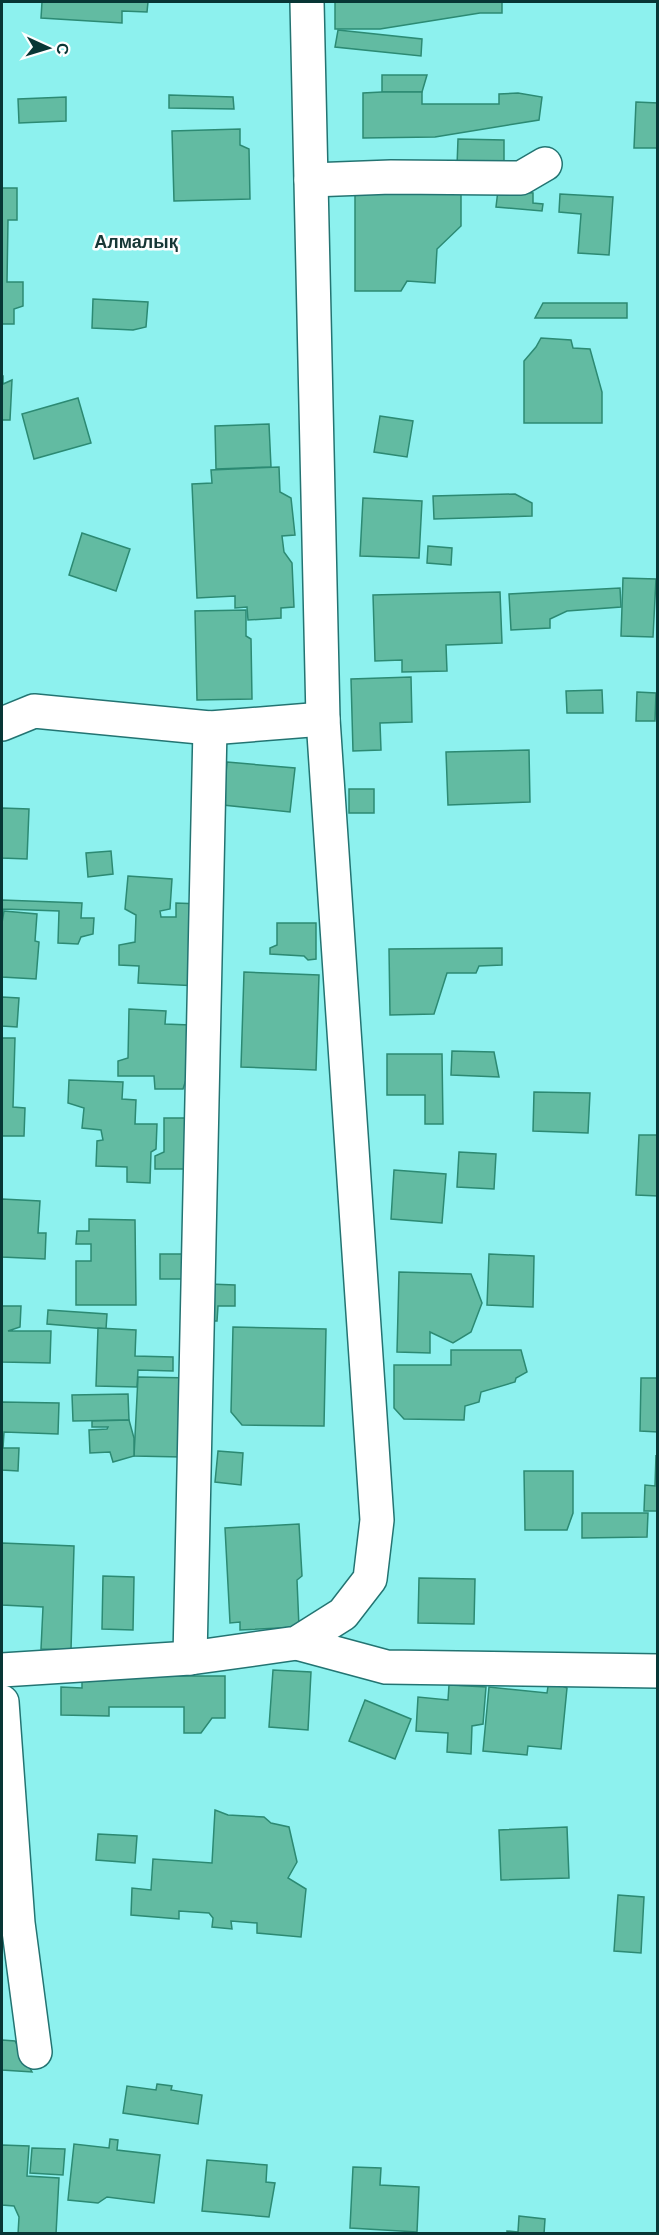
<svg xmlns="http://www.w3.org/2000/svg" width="659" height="2235" font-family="Arial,sans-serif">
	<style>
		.building { fill: #62bba2; stroke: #2c8a73; stroke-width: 1.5 }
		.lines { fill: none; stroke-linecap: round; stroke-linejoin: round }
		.street-casing { stroke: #237472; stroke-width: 36 }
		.street { stroke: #fff; stroke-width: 33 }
		.labels { text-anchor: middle; stroke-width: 5; stroke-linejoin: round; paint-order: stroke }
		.quarter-label { font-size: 18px; font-weight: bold; fill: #173736; stroke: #fefefe }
	</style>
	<rect width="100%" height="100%" fill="#8df1ee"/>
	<g class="building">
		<polygon points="42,2 148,2 147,12 122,11 122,23 41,18"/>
		<polygon points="335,2 502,2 502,13 480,13 380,29 335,29"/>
		<polygon points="338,30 422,39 421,56 335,47"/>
		<polygon points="382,75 427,75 422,92 382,92"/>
		<polygon points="382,92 422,92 422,104 499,104 499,94 518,93 542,97 539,120 435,137 363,138 363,93"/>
		<polygon points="169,95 233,97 234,109 169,108"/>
		<polygon points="66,97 66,121 19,123 18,99"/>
		<polygon points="636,102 658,103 658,148 634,148"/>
		<polygon points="240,129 240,145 249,149 250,199 174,201 172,131"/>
		<polygon points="458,139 504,140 504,167 457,166"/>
		<polygon points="2,188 17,188 17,220 8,220 7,282 23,282 23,306 14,309 14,324 2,324"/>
		<polygon points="355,188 461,188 461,226 437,249 435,283 407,281 401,291 355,291"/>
		<polygon points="498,190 533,193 533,203 543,204 542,211 496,207"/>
		<polygon points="560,194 613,197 609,255 578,253 581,214 559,212"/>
		<polygon points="93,299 148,302 146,327 133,330 92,328"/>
		<polygon points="543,303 627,303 627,318 535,318"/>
		<polygon points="541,338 571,340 573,348 590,349 602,392 602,423 524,423 524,361 536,347"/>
		<polygon points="2,376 3,376 3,384 12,380 10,420 2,420"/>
		<polygon points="78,398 91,443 34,459 22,414"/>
		<polygon points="380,416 413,421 407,457 374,452"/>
		<polygon points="269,424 271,467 216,469 215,426"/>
		<polygon points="279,467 280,492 291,498 295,535 282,536 284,552 292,563 294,607 281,608 281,618 248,620 247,607 235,608 235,596 197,598 192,484 212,483 211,470"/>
		<polygon points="515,494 532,503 532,516 434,519 433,496"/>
		<polygon points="363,498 422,501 419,558 360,556"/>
		<polygon points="82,533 130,549 116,591 69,575"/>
		<polygon points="428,546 452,548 451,565 427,563"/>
		<polygon points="623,578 656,579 653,637 621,636"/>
		<polygon points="620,588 621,607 567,611 550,619 550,628 511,630 509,594"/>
		<polygon points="500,592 502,643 446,645 447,671 402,672 402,660 375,661 373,595"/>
		<polygon points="246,610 246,636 251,639 252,699 197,700 195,611"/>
		<polygon points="411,677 412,722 380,723 381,750 353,751 351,679"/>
		<polygon points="602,690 603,713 567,713 566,691"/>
		<polygon points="637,692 656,693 655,721 636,721"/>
		<polygon points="529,750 530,802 448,805 446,752"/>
		<polygon points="227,762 295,768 290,812 223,805"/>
		<rect x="349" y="789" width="25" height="24"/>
		<polygon points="2,808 29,809 27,859 2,858"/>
		<polygon points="111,851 113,874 88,877 86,853"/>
		<polygon points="128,876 172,879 170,909 160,911 161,917 176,917 176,903 202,904 199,986 138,983 139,966 119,965 119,945 135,942 136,915 125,909"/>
		<polygon points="2,900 82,903 81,918 94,918 93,934 81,937 78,944 58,943 59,911 3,909 2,923"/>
		<polygon points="4,911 37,914 35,941 39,942 36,979 2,977 2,923"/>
		<polygon points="277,923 316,923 316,959 308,960 304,956 270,954 270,948 277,945"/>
		<polygon points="502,948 502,965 479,966 476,973 447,973 434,1014 390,1015 389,949"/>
		<polygon points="244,972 319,975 316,1070 241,1067"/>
		<polygon points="2,997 19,998 17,1027 2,1026"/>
		<polygon points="129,1009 166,1011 165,1024 190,1025 189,1070 183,1089 155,1089 154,1076 118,1076 118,1061 128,1058"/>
		<polygon points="2,1038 15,1038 13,1107 25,1108 24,1136 2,1136"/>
		<polygon points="452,1051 494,1052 499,1077 451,1075"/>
		<polygon points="387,1054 442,1054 443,1124 425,1124 425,1095 387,1095"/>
		<polygon points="69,1080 123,1082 122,1099 136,1100 135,1124 157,1124 156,1149 151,1152 150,1183 127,1182 127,1167 96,1166 97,1141 103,1140 101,1130 82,1128 84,1108 68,1103"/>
		<polygon points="534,1092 590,1093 588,1133 533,1131"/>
		<polygon points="164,1118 187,1118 192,1169 155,1169 155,1156 164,1152"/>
		<polygon points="639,1135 658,1135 658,1196 636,1195"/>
		<polygon points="459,1152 496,1154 494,1189 457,1187"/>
		<polygon points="394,1170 446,1174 442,1223 391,1219"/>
		<polygon points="2,1199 40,1201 38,1233 46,1233 45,1259 2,1257"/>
		<polygon points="89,1219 135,1220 136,1305 76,1305 76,1261 91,1261 91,1244 76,1244 77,1231 89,1231"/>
		<rect x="160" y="1254" width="33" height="25"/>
		<polygon points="489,1254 534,1256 533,1307 487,1305"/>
		<polygon points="399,1272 471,1274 482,1303 471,1332 453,1343 430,1332 430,1353 397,1352"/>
		<polygon points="209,1284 235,1285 235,1306 218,1306 217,1321 208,1321"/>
		<polygon points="2,1306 21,1306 20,1327 8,1331 51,1331 50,1363 2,1362"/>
		<polygon points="48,1310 107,1314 106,1329 47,1324"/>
		<polygon points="233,1327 326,1329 324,1426 242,1425 231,1412"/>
		<polygon points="98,1328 136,1330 135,1356 173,1357 173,1371 138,1370 137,1387 96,1386"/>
		<polygon points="451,1350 521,1350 527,1372 516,1378 515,1382 481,1392 479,1402 465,1406 464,1420 404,1419 394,1408 394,1365 451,1365"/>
		<polygon points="138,1377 192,1378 182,1457 134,1456"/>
		<polygon points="641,1378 658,1378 658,1432 640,1431"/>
		<polygon points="128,1394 129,1420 73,1421 72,1395"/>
		<polygon points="2,1402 59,1403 58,1434 4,1432 3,1448 19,1448 18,1471 2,1470"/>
		<polygon points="129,1420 134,1438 134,1456 113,1462 110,1452 90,1453 89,1430 107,1429 108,1427 92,1427 92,1421"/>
		<polygon points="218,1451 243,1453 241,1485 215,1482"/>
		<polygon points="656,1455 658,1511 644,1511 645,1485 655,1486"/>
		<polygon points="524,1471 573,1471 573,1513 567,1530 525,1530"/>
		<polygon points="582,1513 648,1513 647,1537 582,1538"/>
		<polygon points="299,1524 302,1576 297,1580 299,1627 240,1630 240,1622 230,1623 225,1528"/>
		<polygon points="2,1543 74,1546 71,1650 41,1649 43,1607 2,1605"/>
		<polygon points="103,1576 134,1577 133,1630 102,1629"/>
		<polygon points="419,1578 475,1579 474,1624 418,1623"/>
		<polygon points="273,1670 311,1672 308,1730 269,1727"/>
		<polygon points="82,1676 225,1676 225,1718 212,1718 201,1733 184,1733 184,1707 109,1707 109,1716 61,1715 61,1687 82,1688"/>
		<polygon points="549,1680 567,1688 561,1749 528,1746 527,1755 483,1751 489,1687 547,1693"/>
		<polygon points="449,1685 486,1687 483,1724 472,1726 471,1754 447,1752 448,1733 416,1731 418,1697 448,1700"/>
		<polygon points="365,1700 411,1719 395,1759 349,1741"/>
		<polygon points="215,1810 228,1815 264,1817 271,1823 289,1827 297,1862 288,1878 306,1889 301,1937 257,1933 257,1923 231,1921 232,1929 212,1927 213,1918 209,1913 179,1911 179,1919 131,1915 132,1888 151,1890 153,1859 212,1863"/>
		<polygon points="567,1827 569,1878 501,1880 499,1830"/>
		<polygon points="98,1834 137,1836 135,1863 96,1860"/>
		<polygon points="618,1895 644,1897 641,1953 614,1951"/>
		<polygon points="2,2040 15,2041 32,2072 2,2070"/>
		<polygon points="157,2084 172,2086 171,2090 202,2095 198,2124 123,2113 127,2086 156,2090"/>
		<polygon points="110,2139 118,2140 117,2150 160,2155 154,2203 107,2197 98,2203 68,2200 74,2144 109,2148"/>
		<polygon points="2,2145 29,2146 27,2176 59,2178 56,2234 18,2234 19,2217 14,2206 2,2205"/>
		<polygon points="32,2148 65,2149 63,2175 30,2173"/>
		<polygon points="207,2160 267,2165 266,2182 275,2183 269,2217 202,2211"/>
		<polygon points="353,2167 381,2168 380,2185 419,2187 417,2232 350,2228"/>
		<polygon points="519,2216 545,2219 544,2234 507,2234 507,2231 518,2232"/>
	</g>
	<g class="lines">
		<defs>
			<g id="street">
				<polyline points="311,180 391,177 521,178 545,164"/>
				<polyline points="2,724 34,711 210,728 323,719"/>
				<polyline points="297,1643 386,1667 658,1671"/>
				<polyline points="190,1658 210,728"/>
				<polyline points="2,1670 190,1658 297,1643 343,1614 370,1579 377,1520 323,719 307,2"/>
				<polyline points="2,1702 18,1923 35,2052"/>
			</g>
		</defs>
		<use href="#street" class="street-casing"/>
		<use href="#street" class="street"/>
	</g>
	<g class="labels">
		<g class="quarter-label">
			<text x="136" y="248">Алмалық</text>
		</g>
	</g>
	<rect width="659" height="2235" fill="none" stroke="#083635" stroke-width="6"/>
	<g transform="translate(48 48) rotate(94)" stroke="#fefefe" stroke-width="4.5" paint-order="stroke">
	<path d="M0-4.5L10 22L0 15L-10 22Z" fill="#083635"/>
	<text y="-9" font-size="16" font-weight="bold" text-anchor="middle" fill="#083635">С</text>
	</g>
</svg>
